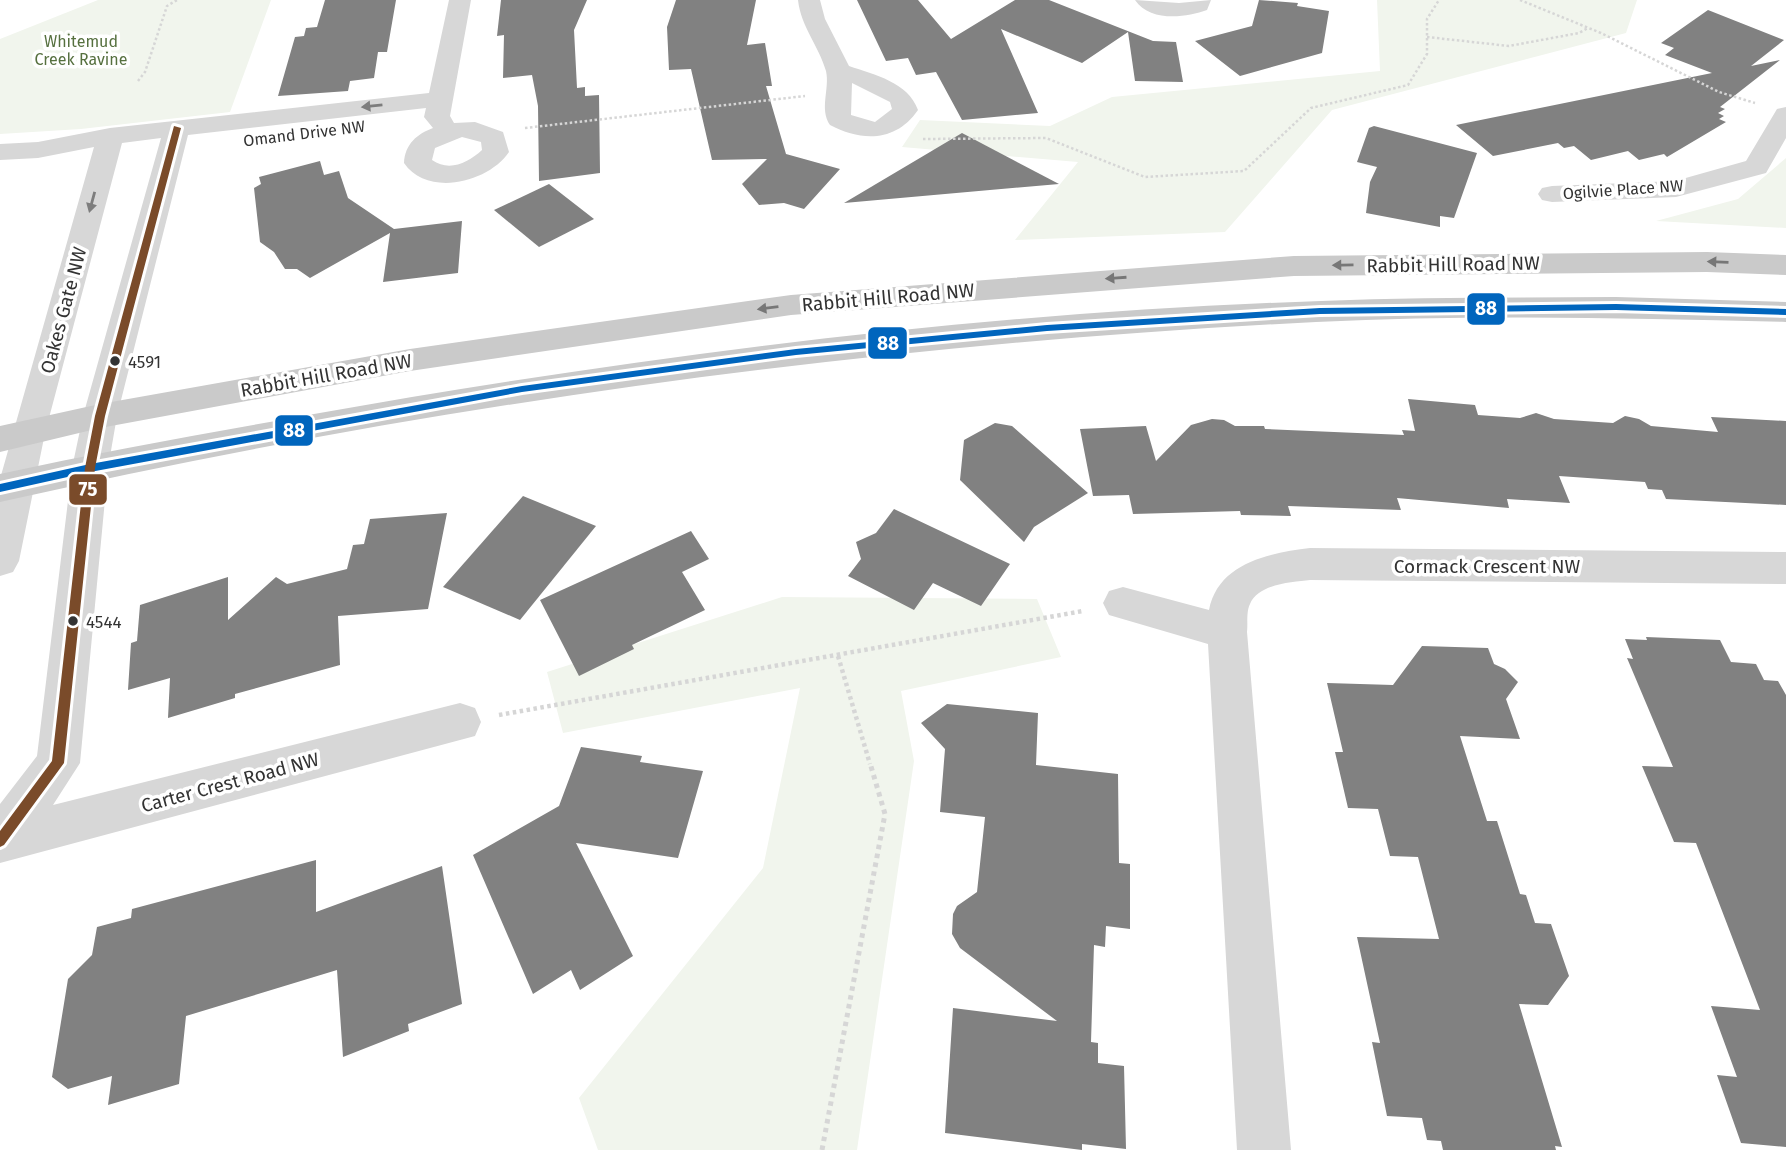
<svg xmlns="http://www.w3.org/2000/svg" width="1786" height="1150" font-family="'Fira Sans',sans-serif">
	<style>
		.green { fill: #f1f5ed }
		.building { fill: #818181 }
		.lines { fill: none; stroke-linecap: round; stroke-linejoin: round }
		.path-far2 { stroke: #d6d6d6; stroke-width: 2.5; stroke-dasharray: 2.5 2.5; stroke-linecap: butt }
		.path-far1 { stroke: #d6d6d6; stroke-width: 4.5; stroke-dasharray: 3.5 3.5; stroke-linecap: butt }
		.path { stroke: #d6d6d6; stroke-width: 5; stroke-dasharray: 4.5 4.5; stroke-linecap: butt }
		.minor { fill: #d7d7d7; fill-rule: evenodd }
		.major { fill: #cacaca; fill-rule: evenodd }
		.bus-1-casing { stroke: #fff; stroke-width: 6 }
		.bus-2-casing { stroke: #fff; stroke-width: 6 }
		.bus-1 { fill: #0065bd; fill-rule: evenodd }
		.bus-2 { fill: #7a4b2a; fill-rule: evenodd }
		.oneway { fill: #7d7d7d }
		.oneway2 { fill: #777 }
		.bus-dot { fill: #333; stroke: #fff; stroke-width: 2.5 }
		.labels { text-anchor: middle; stroke-width: 7; stroke-linejoin: round; paint-order: stroke }
		.far-park-label { font-size: 16px; fill: #56703f; stroke: #fff }
		.far-street-label { font-size: 16px; fill: #333; stroke: #fff }
		.bus-label { font-size: 17px; fill: #333; stroke: #fff; text-anchor: start }
		.street-label { font-size: 19px; fill: #333; stroke: #fff }
		.line-badge { stroke: #fff; stroke-width: 2.5 }
		.badge-label { font-size: 19px; text-anchor: middle; font-weight: bold; fill: #fff }
	</style>
	<rect width="100%" height="100%" fill="#fff"/>
	<g class="green">
		<polygon points="98,0 271,0 230,112 81,129 0,134 0,39"/>
		<polygon points="1377,0 1637,0 1626,33 1332,110 1225,232 1015,240 1078,162 902,147 920,120 1050,126 1112,97 1380,71"/>
		<polygon points="1786,158 1786,228 1656,221 1738,199"/>
		<polygon points="782,597 1037,599 1061,657 901,691 914,761 857,1150 598,1150 579,1098 763,868 800,688 563,733 547,672"/>
	</g>
	<g class="building">
		<polygon points="325,0 396,0 387,52 378,52 374,78 350,81 348,91 278,96 295,37 304,36 306,28 317,27"/>
		<polygon points="501,0 587,0 574,30 577,88 585,87 585,96 599,95 600,173 539,181 538,106 532,75 503,78 504,35 497,36"/>
		<polygon points="676,0 756,0 747,45 765,43 772,86 766,86 786,154 840,169 804,209 784,203 759,205 742,184 767,159 712,160 691,69 669,70 667,27"/>
		<polygon points="857,0 918,0 951,39 1015,0 1049,0 1153,41 1176,42 1183,82 1135,81 1128,32 1082,63 1001,29 1038,113 962,120 936,72 916,75 908,58 886,61"/>
		<polygon points="1259,0 1298,3 1297,6 1329,11 1322,53 1240,76 1195,41 1252,26"/>
		<polygon points="1708,10 1784,40 1751,66 1780,60 1720,107 1725,109 1718,113 1724,116 1719,119 1726,122 1667,157 1664,154 1639,160 1628,151 1591,160 1574,146 1564,148 1558,143 1493,156 1456,125 1712,73 1665,55 1674,48 1661,43"/>
		<polygon points="1374,126 1477,153 1454,218 1440,216 1440,227 1366,213 1370,182 1377,167 1357,162 1369,128"/>
		<polygon points="962,133 1059,184 844,203"/>
		<polygon points="320,161 324,175 339,171 348,198 394,229 462,221 458,273 383,282 390,233 310,278 297,269 285,269 274,252 260,242 254,188 261,184 259,177"/>
		<polygon points="549,184 594,219 539,247 494,210"/>
		<polygon points="1408,399 1475,405 1478,415 1520,418 1536,413 1554,419 1613,423 1625,416 1639,419 1651,426 1718,432 1711,417 1786,421 1786,505 1666,499 1662,490 1648,489 1645,482 1559,476 1570,503 1507,499 1509,508 1397,498 1401,510 1288,506 1291,516 1241,515 1240,511 1133,514 1129,495 1093,496 1080,429 1146,426 1156,461 1191,425 1212,419 1224,420 1235,426 1264,426 1265,429 1404,435 1402,430 1415,431"/>
		<polygon points="995,423 1012,426 1088,493 1034,527 1024,542 960,480 964,440"/>
		<polygon points="523,496 596,526 520,620 443,587"/>
		<polygon points="894,509 1010,564 981,606 933,583 914,610 848,576 861,559 856,542 876,533"/>
		<polygon points="447,513 428,609 338,616 340,665 235,694 235,698 168,718 170,678 128,690 131,643 137,641 140,605 228,577 228,620 276,577 287,584 347,569 353,545 364,544 370,519"/>
		<polygon points="691,531 709,559 682,572 705,610 632,645 634,649 579,676 540,600"/>
		<polygon points="1646,637 1720,640 1731,662 1756,664 1764,680 1778,681 1786,695 1786,1147 1741,1143 1717,1075 1737,1077 1711,1006 1760,1010 1696,843 1674,842 1642,766 1673,767 1627,658 1633,659 1625,639 1647,640"/>
		<polygon points="1422,646 1488,648 1494,664 1505,669 1518,682 1506,699 1520,739 1460,736 1487,821 1497,821 1520,894 1526,895 1535,923 1551,924 1569,976 1548,1005 1519,1004 1562,1147 1555,1146 1556,1150 1443,1150 1441,1141 1427,1140 1422,1118 1387,1116 1372,1042 1380,1043 1357,937 1439,939 1418,857 1390,856 1378,809 1348,808 1335,752 1343,752 1327,683 1393,685"/>
		<polygon points="947,704 1038,713 1036,765 1118,774 1119,863 1130,864 1130,929 1106,926 1105,947 1094,945 1091,1042 1098,1043 1098,1063 1124,1066 1126,1149 1082,1144 1082,1150 945,1133 953,1008 1057,1021 960,948 952,934 953,914 957,906 977,892 985,817 940,812 945,749 921,723"/>
		<polygon points="581,747 642,756 640,762 703,771 678,858 576,843 633,956 580,990 571,970 533,994 473,855 559,806"/>
		<polygon points="316,860 316,912 442,866 462,1004 408,1024 409,1031 343,1057 337,970 186,1016 179,1084 108,1105 112,1076 68,1089 52,1077 68,979 92,955 97,927 131,918 132,909"/>
	</g>
	<g class="lines">
		<g class="path-far2">
			<polyline points="1520,0 1601,33 1719,92 1755,103"/>
			<polyline points="1427,37 1509,46 1579,33 1588,28"/>
			<polyline points="138,81 145,72 167,6 177,0"/>
			<polyline points="525,128 805,96"/>
			<polyline points="923,139 1046,138 1145,177 1244,171 1311,108 1408,85 1427,54 1427,19 1439,0"/>
		</g>
		<g class="path-far1">
			<polyline points="838,656 870,764"/>
			<polyline points="499,715 1083,611"/>
		</g>
		<polyline class="path" points="822,1150 885,814 870,763"/>
		<g class="minor">
			<path d="M449,0H471L450,116L454,123L475,122L503,132L509,152C489,182 428,198 404,163C405,144 417,134 433,128L424,117L426,108L188,135L117,416L108,468L80,763L53,805L460,703L475,708L481,722L475,736L0,863V804L37,756L72,468L83,416L161,138L122,143L45,433L19,561L13,572L0,576V479L94,147L38,158L0,160V144L38,142L110,128L429,93ZM462,137L481,142L482,150C468,163 449,172 432,160L435,148Z"/>
			<path d="M798,0H820L825,19L849,66C875,75 908,82 918,110C896,142 862,142 830,125C819,109 830,89 826,71C819,46 801,27 798,0ZM852,83L890,102L892,109L875,122L851,115Z"/>
			<path d="M1135,0L1179,3L1211,0L1207,10C1185,18 1150,22 1135,0Z"/>
			<polygon points="1786,107 1786,138 1766,173 1676,197 1552,202 1542,200 1538,194 1542,188 1552,186 1675,181 1746,161 1777,109"/>
			<path d="M1310,548L1786,552V584L1310,580C1292,582 1258,584 1250,604C1246,612 1248,624 1247,632L1291,1150H1237L1208,644L1109,615L1103,603L1109,591L1123,587L1209,610C1218,563 1269,553 1310,548Z"/>
		</g>
		<g class="major">
			<polygon points="1707,252 1786,255 1786,275 1707,272 1294,276 791,315 410,371 100,428 0,452 0,426 100,404 410,349 791,295 1294,256"/>
			<path d="M1616,297L1786,302V322C1630,318 1472,314 1316,322C873,344 433,404 0,502V474C104,451 209,433 314,414C646,355 983,312 1321,301C1419,297 1518,298 1616,297Z"/>
		</g>
		<defs>
			<polygon id="bus-1" points="1616,304 1786,309 1786,315 1616,310 1320,314 1047,331 796,355 522,392 90,472 0,492 0,484 90,464 522,386 796,349 1047,325 1320,308"/>
			<polygon id="bus-2" points="174,126 181,128 105,416 95,468 64,763 4,845 0,847 0,831 52,761 85,468 95,416"/>
		</defs>
		<use href="#bus-1" class="bus-1-casing"/>
		<use href="#bus-2" class="bus-2-casing"/>
		<use href="#bus-1" class="bus-1"/>
		<use href="#bus-2" class="bus-2"/>
	</g>
	<defs><path id="oneway-solid" d="M-6-.8H1V-3.2L6.5 0L1 3.2V.8H-6Z" transform="scale(1.75)"/></defs>
	<g class="oneway">
		<use href="#oneway-solid" transform="translate(372 106) rotate(174)"/>
		<use href="#oneway-solid" transform="translate(92 202) rotate(105)"/>
	</g>
	<g class="oneway2">
		<use href="#oneway-solid" transform="translate(1718 262) rotate(-178)"/>
		<use href="#oneway-solid" transform="translate(1343 265) rotate(179)"/>
		<use href="#oneway-solid" transform="translate(1116 278) rotate(176)"/>
		<use href="#oneway-solid" transform="translate(768 308) rotate(173)"/>
	</g>
	<g class="bus-dot">
		<circle cx="115" cy="361" r="6"/>
		<circle cx="73" cy="621" r="6"/>
	</g>
	<g class="labels">
		<g class="far-park-label">
			<text x="81" y="47">Whitemud<tspan x="81" dy="18">Creek Ravine</tspan></text>
		</g>
		<g class="far-street-label">
			<text transform="translate(304 133) rotate(-7)" y="6">Omand Drive NW</text>
			<text transform="translate(1623 189) rotate(-4)" y="6">Ogilvie Place NW</text>
		</g>
		<g class="bus-label">
			<text x="128" y="368">4591</text>
			<text x="86" y="628">4544</text>
		</g>
		<g class="street-label">
			<text transform="translate(1453 264) rotate(-1)" y="7">Rabbit Hill Road NW</text>
			<text transform="translate(888 297) rotate(-5)" y="7">Rabbit Hill Road NW</text>
			<text transform="translate(63 310) rotate(-75)" y="7">Oakes Gate NW</text>
			<text transform="translate(326 375) rotate(-10)" y="7">Rabbit Hill Road NW</text>
			<text x="1487" y="573">Cormack Crescent NW</text>
			<text transform="translate(230 782) rotate(-15)" y="7">Carter Crest Road NW</text>
		</g>
	</g>
	<g class="line-badge">
		<rect x="1466" y="292" width="40" height="34" rx="7" fill="#0065bd"/>
		<rect x="867" y="326" width="41" height="34" rx="7" fill="#0065bd"/>
		<rect x="274" y="414" width="40" height="33" rx="7" fill="#0065bd"/>
		<rect x="68" y="473" width="40" height="33" rx="7" fill="#7a4b2a"/>
	</g>
	<g class="badge-label">
		<text x="1486" y="315">88</text>
		<text x="888" y="350">88</text>
		<text x="294" y="437">88</text>
		<text x="88" y="496">75</text>
	</g>
</svg>
